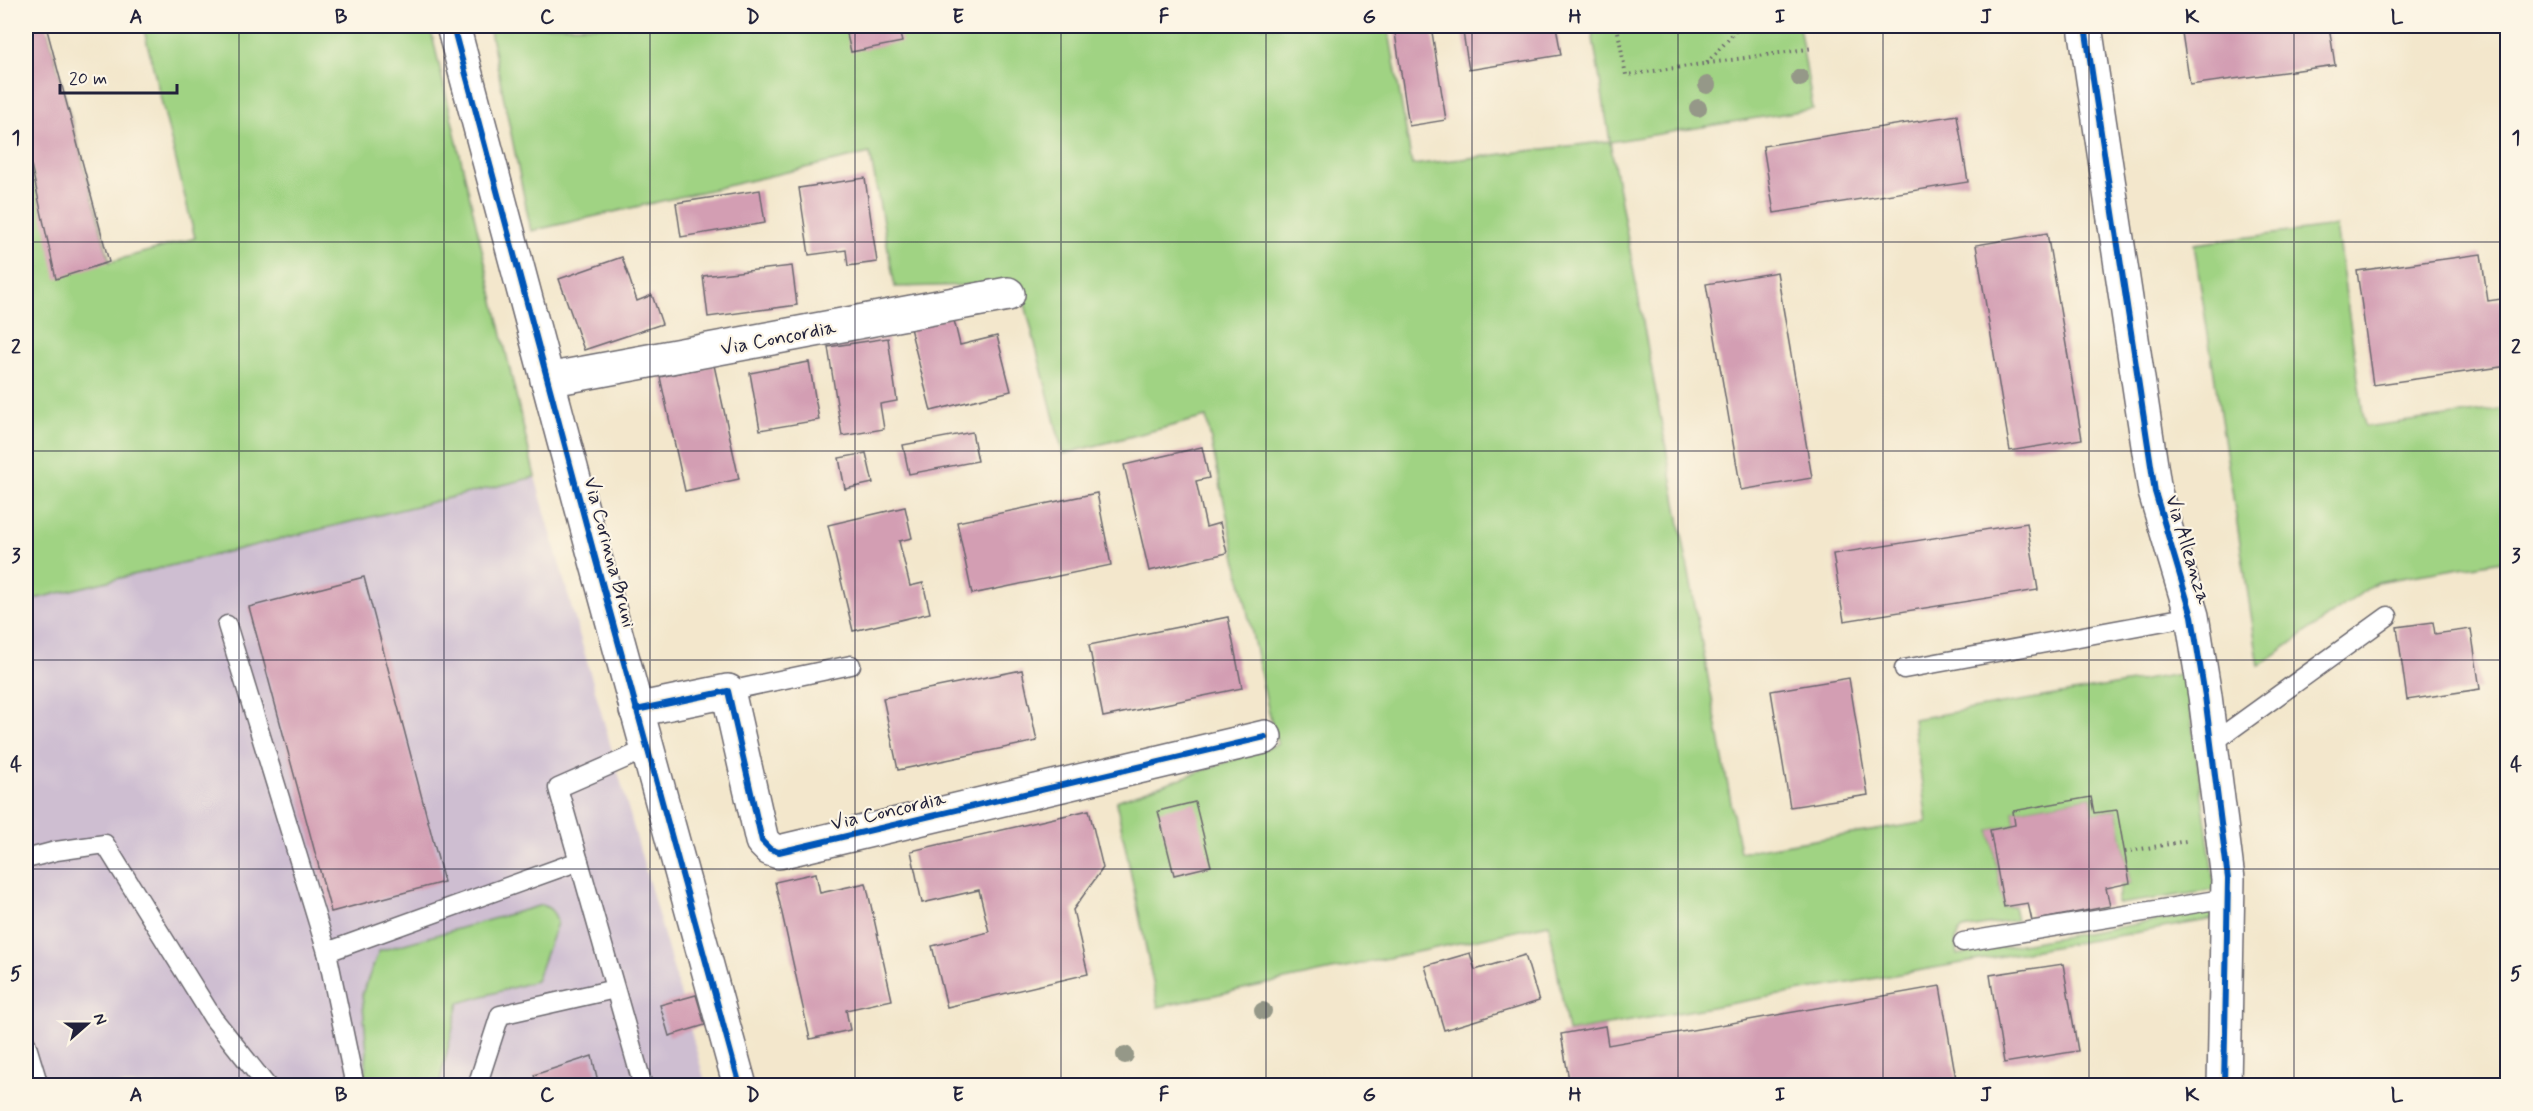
<svg xmlns="http://www.w3.org/2000/svg" width="2533" height="1111" font-family="Mynerve,sans-serif">
	<style>
		.industrial { fill: #cebed1 }
		.green { fill: #a0d383; stroke: #617a5f; stroke-width: 1.5 }
		.building { fill: #d39eb3 }
		.lines { fill: none; stroke-linecap: round; stroke-linejoin: round }
		.service-casing { stroke: #6b676e; stroke-width: 21 }
		.minor-casing { stroke: #6b676e; stroke-width: 36 }
		.path { stroke: #6b676e; stroke-width: 4; stroke-dasharray: 1.5 4.5; stroke-linecap: butt }
		.service { stroke: #fff; stroke-width: 18 }
		.minor { stroke: #fff; stroke-width: 33 }
		.cycleway-casing { stroke: #fcf5e5; stroke-width: 10 }
		.cycleway { stroke: #0057b8; stroke-width: 6 }
		.tree { fill: #959888 }
		.grid { fill: none; stroke: #22223b; stroke-width: 1.5; stroke-opacity: 0.55 }
		.labels { text-anchor: middle; stroke-width: 4.5; stroke-linejoin: round; paint-order: stroke }
		.street-label { font-size: 20px; fill: #22223b; stroke: #fcf5e5 }
		.neatline { fill: none; stroke: #22223b; stroke-width: 2 }
		.grid-label { font-size: 20px; text-anchor: middle; font-weight: bold; fill: #22223b }
	</style>
	<rect width="100%" height="100%" fill="#fcf5e5"/>
	<filter id="ink" filterUnits="userSpaceOnUse"><feTurbulence type="fractalNoise" baseFrequency=".0167" numOctaves="2"/><feDisplacementMap in="SourceGraphic" scale="12" xChannelSelector="R" yChannelSelector="G"/><feConvolveMatrix kernelMatrix="1 2 1 2 8 2 1 2 1" color-interpolation-filters="sRGB"/></filter>
	<filter id="wash" filterUnits="userSpaceOnUse"><feTurbulence type="fractalNoise" baseFrequency=".008" numOctaves="4" result="noise"/><feDisplacementMap in="SourceGraphic" scale="24" xChannelSelector="R" yChannelSelector="G"/><feGaussianBlur stdDeviation="1.35" result="paint"/><feColorMatrix in="noise" values="0 0 0 0 0 0 0 0 0 0 0 0 0 0 0 0 0 1.4 0 .05"/><feComposite in="paint" operator="in"/></filter>
	<g filter="url(#wash)">
		<rect width="100%" height="100%" fill="#f3e7cc"/>
		<polygon class="industrial" points="535,477 706,1085 26,1085 26,601"/>
		<g class="green">
			<polygon points="26,26 46,26 110,262 195,238 143,26 430,26 535,477 26,601"/>
			<path d="M489,26H1388L1412,165L1610,141L1591,26H1799L1813,109L1610,142L1740,852L1927,822L1913,719L2185,673L2215,890L2119,904L2117,902L2121,885L2130,883L2117,810L2094,813L2091,797L2013,811L2015,825L1990,830L2004,907L2014,906L2017,920L1963,929C1954,936 1955,945 1957,955L2218,910L2220,918L1568,1032L1549,924L1158,1007L1116,801L1278,744L1269,713L1206,417L1063,454L1020,284L895,287L870,153L531,231Z"/>
			<polygon points="2336,226 2365,427 2507,408 2507,560 2377,582 2259,666 2194,244"/>
			<path d="M542,905C550,907 556,914 557,923L536,981L459,1003L439,1085H367L364,1078L367,1052L362,994L379,951Z"/>
		</g>
		<g id="blocks">
			<g class="building">
				<polygon points="26,26 46,26 109,262 56,279 26,142"/>
				<polygon points="845,26 898,26 902,42 851,52"/>
				<polygon points="1394,26 1431,26 1446,120 1409,126"/>
				<polygon points="1462,26 1556,26 1561,55 1469,70"/>
				<polygon points="2181,26 2329,26 2335,65 2190,85"/>
				<polygon points="1957,115 1968,182 1774,213 1763,146"/>
				<polygon points="865,178 877,262 848,266 846,250 809,255 799,188"/>
				<polygon points="760,190 765,223 681,237 676,203"/>
				<polygon points="2047,233 2082,439 2010,451 1976,245"/>
				<polygon points="2481,254 2488,301 2508,298 2508,366 2373,385 2357,271"/>
				<polygon points="622,257 637,301 652,295 662,324 584,350 559,279"/>
				<polygon points="792,266 797,305 708,317 703,276"/>
				<polygon points="1777,272 1812,478 1741,490 1706,284"/>
				<polygon points="953,316 960,345 997,336 1011,391 931,411 910,328"/>
				<polygon points="888,338 897,401 880,404 884,429 842,436 828,347"/>
				<polygon points="809,362 819,420 760,430 750,373"/>
				<polygon points="714,365 739,479 685,491 660,377"/>
				<polygon points="972,432 978,461 909,474 903,445"/>
				<polygon points="1202,447 1209,478 1196,481 1206,527 1220,523 1227,553 1149,571 1124,465"/>
				<polygon points="866,453 873,483 845,489 839,458"/>
				<polygon points="1097,493 1111,565 972,594 957,522"/>
				<polygon points="905,507 912,538 899,541 910,586 923,583 930,613 853,631 828,525"/>
				<polygon points="2027,523 2038,590 1844,621 1833,554"/>
				<polygon points="364,577 444,882 331,912 249,607"/>
				<polygon points="1228,617 1242,688 1103,717 1089,645"/>
				<polygon points="2433,622 2435,634 2471,629 2480,689 2407,700 2397,627"/>
				<polygon points="1022,670 1037,741 898,770 883,698"/>
				<polygon points="1849,678 1868,795 1790,807 1771,691"/>
				<polygon points="2091,797 2094,813 2117,810 2130,883 2106,888 2110,906 2032,921 2028,903 2004,907 1990,830 2015,825 2013,811"/>
				<polygon points="1195,802 1211,866 1174,875 1158,811"/>
				<polygon points="1089,810 1103,868 1073,910 1088,974 947,1007 932,946 989,932 979,890 922,903 911,851"/>
				<polygon points="816,873 820,893 866,883 892,1000 846,1010 850,1030 810,1039 775,882"/>
				<polygon points="1470,953 1475,970 1525,955 1539,1001 1444,1030 1425,966"/>
				<polygon points="2063,964 2078,1051 2004,1063 1990,975"/>
				<polygon points="1940,986 1956,1079 1919,1086 1570,1086 1561,1034 1605,1026 1608,1045"/>
				<polygon points="696,995 705,1025 669,1036 660,1005"/>
				<polygon points="592,1056 599,1086 537,1086 534,1075"/>
			</g>
		</g>
	</g>
	<g filter="url(#ink)">
		<use href="#blocks" fill-opacity="0" stroke="#6b676e" stroke-width="1.5"/>
		<g class="lines">
			<defs>
				<g id="service">
					<polyline points="227,625 327,952"/>
					<polyline points="1904,669 2192,616"/>
					<polyline points="728,691 851,665"/>
					<polyline points="2211,744 2388,616"/>
					<polyline points="26,859 56,851 105,844 213,1018 267,1086"/>
					<polyline points="1963,942 2228,898"/>
					<polyline points="26,1043 39,1086"/>
					<polyline points="355,1086 327,952 579,861"/>
					<polyline points="477,1086 500,1015 615,989"/>
					<polyline points="643,1086 558,788 647,749"/>
				</g>
				<g id="minor">
					<polyline points="453,26 593,550 740,1086"/>
					<polyline points="2085,26 2155,492 2192,616 2205,696 2228,879 2224,1086"/>
					<polyline points="547,380 1008,294"/>
					<polyline points="636,710 728,691 762,841 770,849 779,852 1265,737"/>
				</g>
			</defs>
			<use href="#service" class="service-casing"/>
			<use href="#minor" class="minor-casing"/>
			<g class="path">
				<polyline points="1617,26 1626,75 1814,48"/>
				<polyline points="1707,63 1740,26"/>
				<polyline points="2125,852 2186,841"/>
			</g>
			<use href="#service" class="service"/>
			<use href="#minor" class="minor"/>
			<defs>
				<g id="cycleway">
					<polyline points="453,26 593,550 740,1086"/>
					<polyline points="2085,26 2155,492 2192,616 2205,696 2228,879 2224,1086"/>
					<polyline points="636,710 728,691 762,841 770,849 779,852 1265,737"/>
				</g>
			</defs>
			<use href="#cycleway" class="cycleway-casing"/>
			<use href="#cycleway" class="cycleway"/>
		</g>
		<g class="tree">
			<circle cx="1800" cy="78" r="9"/>
			<circle cx="1707" cy="85" r="9"/>
			<circle cx="1698" cy="108" r="9"/>
			<circle cx="1263" cy="1011" r="9"/>
			<circle cx="1125" cy="1055" r="9"/>
		</g>
	</g>
	<path class="grid" d="M239,26V1086M444,26V1086M650,26V1086M855,26V1086M1061,26V1086M1266,26V1086M1472,26V1086M1678,26V1086M1883,26V1086M2089,26V1086M2294,26V1086M26,242H2508M26,451H2508M26,660H2508M26,869H2508"/>
	<g class="labels">
		<g class="street-label">
			<text transform="translate(778 337) rotate(-11)" y="7">Via Concordia</text>
			<text transform="translate(2189 549) rotate(73)" y="7">Via Alleanza</text>
			<text transform="translate(611 552) rotate(75)" y="7">Via Corinna Bruni</text>
			<text transform="translate(888 810) rotate(-13)" y="7">Via Concordia</text>
		</g>
	</g>
	<rect width="2533" height="1111" fill="none" stroke="#fcf5e5" stroke-width="66"/>
	<g transform="translate(87 1024) rotate(69)" stroke="#fcf5e5" stroke-width="4.5" paint-order="stroke">
	<path d="M0-4.5L10 22L0 15L-10 22Z" fill="#22223b"/>
	<text y="-9" font-size="16" font-weight="bold" text-anchor="middle" fill="#22223b">N</text>
	</g>
	<path d="M60 84v9h117v-9" fill="none" stroke="#22223b" stroke-width="3"/>
	<text x="69" y="84" font-size="18" fill="#22223b" stroke="#fcf5e5" stroke-width="4.5" paint-order="stroke">20 m</text>
	<rect x="33" y="33" width="2467" height="1045" class="neatline"/>
	<g class="grid-label">
		<text x="136" y="23">A</text>
		<text x="341" y="23">B</text>
		<text x="547" y="23">C</text>
		<text x="753" y="23">D</text>
		<text x="958" y="23">E</text>
		<text x="1164" y="23">F</text>
		<text x="1369" y="23">G</text>
		<text x="1575" y="23">H</text>
		<text x="1780" y="23">I</text>
		<text x="1986" y="23">J</text>
		<text x="2192" y="23">K</text>
		<text x="2397" y="23">L</text>
		<text x="16" y="144">1</text>
		<text x="2516" y="144">1</text>
		<text x="16" y="353">2</text>
		<text x="2516" y="353">2</text>
		<text x="16" y="562">3</text>
		<text x="2516" y="562">3</text>
		<text x="16" y="771">4</text>
		<text x="2516" y="771">4</text>
		<text x="16" y="980">5</text>
		<text x="2516" y="980">5</text>
		<text x="136" y="1101">A</text>
		<text x="341" y="1101">B</text>
		<text x="547" y="1101">C</text>
		<text x="753" y="1101">D</text>
		<text x="958" y="1101">E</text>
		<text x="1164" y="1101">F</text>
		<text x="1369" y="1101">G</text>
		<text x="1575" y="1101">H</text>
		<text x="1780" y="1101">I</text>
		<text x="1986" y="1101">J</text>
		<text x="2192" y="1101">K</text>
		<text x="2397" y="1101">L</text>
	</g>
</svg>
